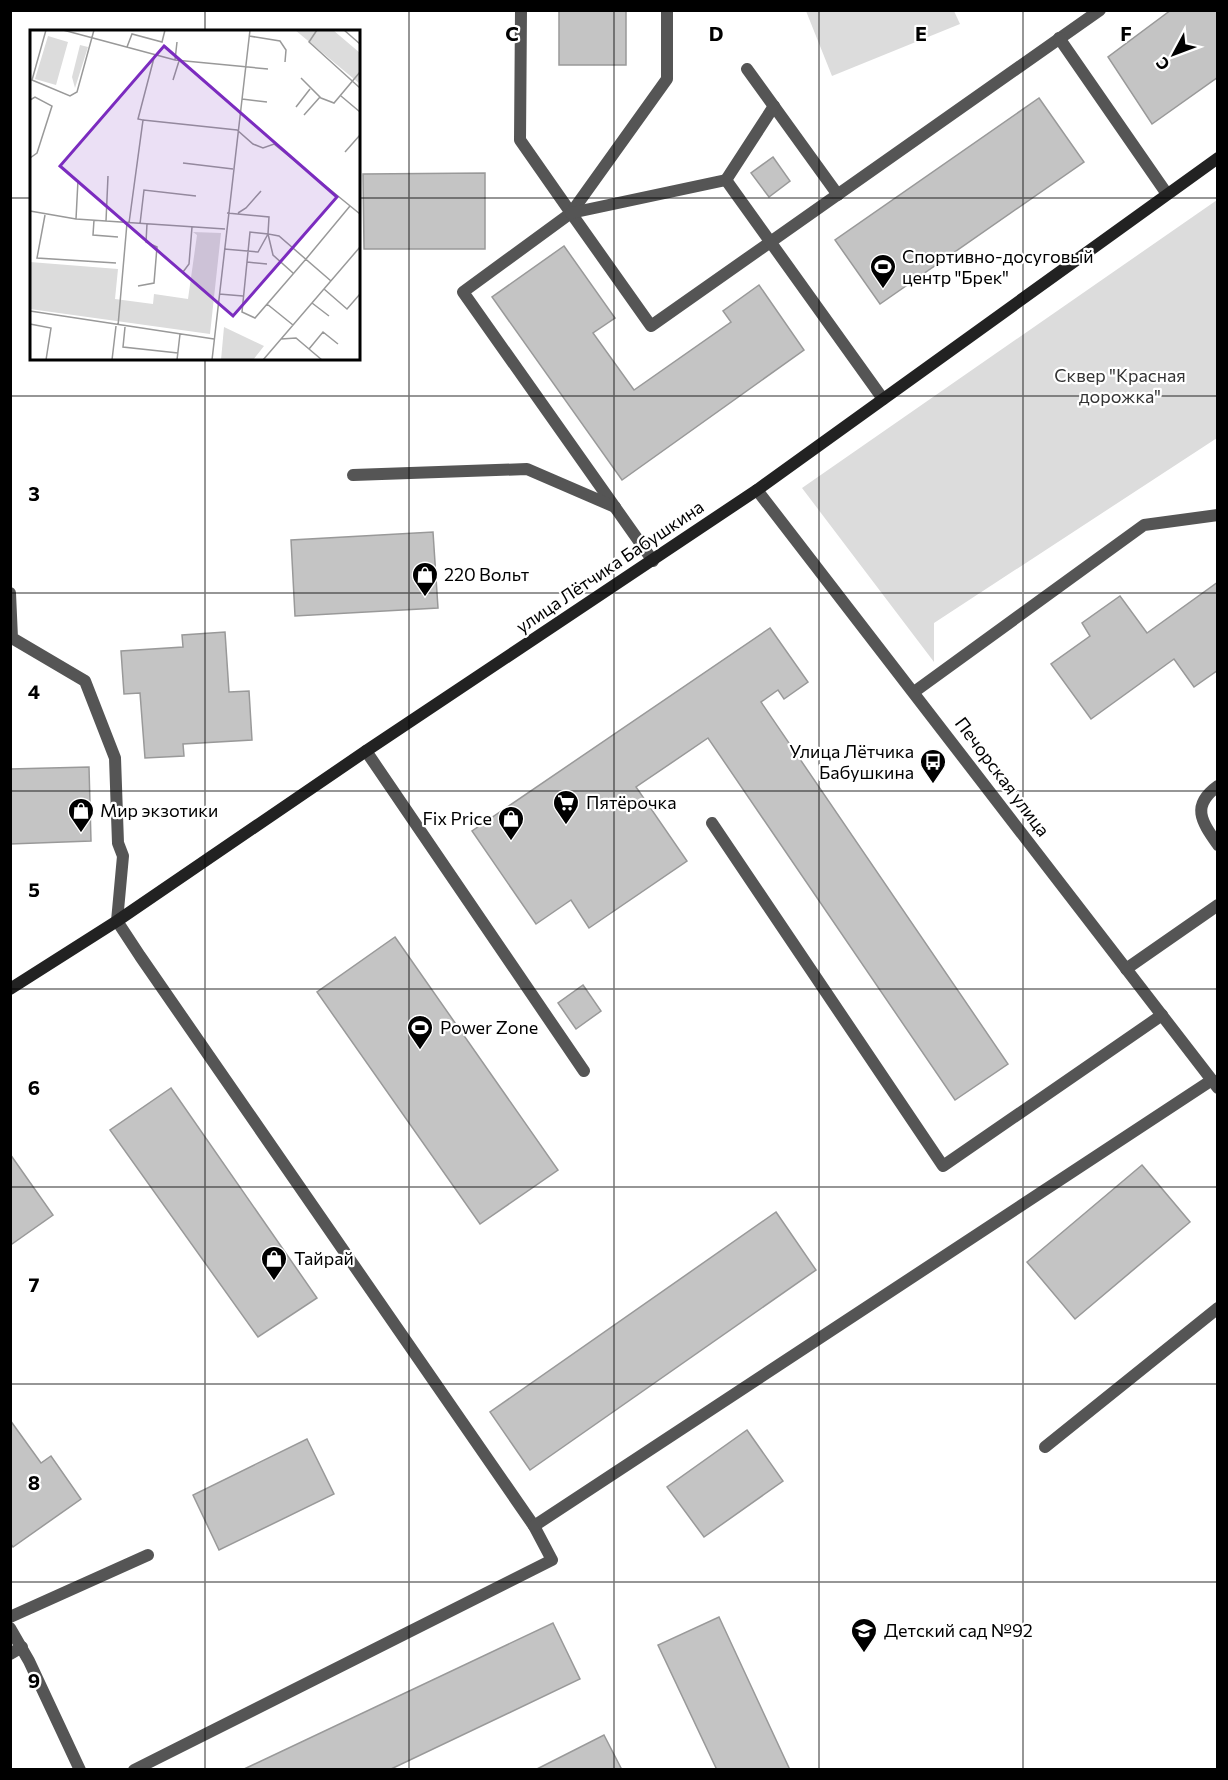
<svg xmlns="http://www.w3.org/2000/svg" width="1228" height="1780" font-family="Commissioner,sans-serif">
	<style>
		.green { fill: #dcdcdc }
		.building { fill: #c4c4c4; stroke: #999; stroke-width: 1.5 }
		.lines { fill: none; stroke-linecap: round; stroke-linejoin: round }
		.service { stroke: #555; stroke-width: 12 }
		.minor { stroke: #555; stroke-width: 12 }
		.secondary { stroke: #222; stroke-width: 12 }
		.grid { fill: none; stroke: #000; stroke-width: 1.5; stroke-opacity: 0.55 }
		.labels { text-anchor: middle; stroke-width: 4.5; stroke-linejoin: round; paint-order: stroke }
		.poi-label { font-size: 18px; fill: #000; stroke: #fff; text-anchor: start }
		.park-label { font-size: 18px; fill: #333; stroke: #fff }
		.street-label { font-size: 18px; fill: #000; stroke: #fff }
		.inset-road { fill: none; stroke: #999; stroke-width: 1.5 }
		.view { fill: #7b2cbf; fill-opacity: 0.15; stroke: #7b2cbf; stroke-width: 3 }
		.inset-edge { fill: none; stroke: #000; stroke-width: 3 }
		.grid-label { font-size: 20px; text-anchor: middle; font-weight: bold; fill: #000; stroke: #fff; stroke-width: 4.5; stroke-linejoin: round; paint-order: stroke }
	</style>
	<rect width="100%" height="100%" fill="#fff"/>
	<g class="green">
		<polygon points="806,11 954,11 960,24 832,76"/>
		<polygon points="1217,200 1217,438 934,623 934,662 802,488"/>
	</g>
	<g class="building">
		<rect x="559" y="10" width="67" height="55"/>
		<polygon points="1171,10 1218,10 1218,77 1152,124 1108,57"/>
		<polygon points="1039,98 1084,162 880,304 835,240"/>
		<polygon points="773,157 790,181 769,197 751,173"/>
		<polygon points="485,173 485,249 364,249 363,174"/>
		<polygon points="564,246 615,318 593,333 634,390 731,322 723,311 759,285 804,350 622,480 492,297"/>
		<polygon points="433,532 438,608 295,616 291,540"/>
		<polygon points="1218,582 1218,670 1194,687 1174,659 1091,719 1051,664 1090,636 1082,623 1120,596 1147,633"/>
		<polygon points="770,628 808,682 784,699 778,690 761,702 1008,1064 955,1100 708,738 636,787 687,861 589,928 571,900 536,924 472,831"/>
		<polygon points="225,632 229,692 249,691 252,740 183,744 184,756 145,758 140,693 124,694 121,651 183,647 182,635"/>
		<polygon points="89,767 91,841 10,844 10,769"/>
		<polygon points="395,937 558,1170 480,1224 317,992"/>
		<polygon points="583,985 601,1011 576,1029 558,1003"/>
		<polygon points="171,1088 317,1298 258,1337 110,1130"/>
		<polygon points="10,1154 53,1215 12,1244 10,1241"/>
		<polygon points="1142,1165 1190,1222 1075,1319 1027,1262"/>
		<polygon points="776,1212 816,1270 530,1470 490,1412"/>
		<polygon points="10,1420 41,1463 51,1456 81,1499 13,1547 10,1543"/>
		<polygon points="747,1430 783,1481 704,1537 667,1487"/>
		<polygon points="307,1439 334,1494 219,1550 193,1495"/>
		<polygon points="719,1617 790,1770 717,1770 658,1645"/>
		<polygon points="553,1623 580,1679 389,1770 242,1770"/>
		<polygon points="604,1735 622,1770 535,1770"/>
	</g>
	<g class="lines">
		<g class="service">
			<polyline points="521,10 520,140 571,213 463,292 653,561"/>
			<polyline points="667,10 667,79 571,213 651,326 1100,10"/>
			<polyline points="1059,38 1167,194"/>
			<polyline points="747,69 838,195"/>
			<polyline points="726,180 774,106"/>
			<polyline points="571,213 726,180 883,399"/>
			<polyline points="353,475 527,469 615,507"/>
			<polyline points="10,593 12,638 85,681 115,758 118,843 123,856 117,921 140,956 534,1526 552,1560 134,1770"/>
			<polyline points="914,692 1144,525 1218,515"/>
			<polyline points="366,751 584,1071"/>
			<path d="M1218,786C1190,806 1202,822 1218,845"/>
			<polyline points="712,823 943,1166 1162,1015"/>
			<polyline points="1126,969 1218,905"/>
			<polyline points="1045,1447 1218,1308"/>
			<polyline points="534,1526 1212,1080"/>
			<polyline points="10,1617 148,1555"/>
			<polyline points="10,1654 22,1647"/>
		</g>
		<g class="minor">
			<polyline points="757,490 1218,1088"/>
			<polyline points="10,1628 29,1661 80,1770"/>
		</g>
		<polyline class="secondary" points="10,989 117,921 366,751 757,490 1218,158"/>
	</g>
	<path class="grid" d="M205,10V32M409,10V1770M614,10V1770M819,10V1770M1023,10V1770M10,198H32M358,198H1218M205,358V1770M10,396H1218M10,593H1218M10,791H1218M10,989H1218M10,1187H1218M10,1384H1218M10,1582H1218"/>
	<defs>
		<symbol id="stadium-pin" viewBox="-11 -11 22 30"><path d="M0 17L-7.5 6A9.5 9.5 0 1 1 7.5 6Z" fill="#000" stroke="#fff"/><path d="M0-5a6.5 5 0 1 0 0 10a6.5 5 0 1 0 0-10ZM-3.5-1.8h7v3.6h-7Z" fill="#fff"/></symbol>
		<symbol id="shop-pin" viewBox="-11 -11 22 30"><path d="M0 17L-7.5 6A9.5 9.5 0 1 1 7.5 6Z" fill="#000" stroke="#fff"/><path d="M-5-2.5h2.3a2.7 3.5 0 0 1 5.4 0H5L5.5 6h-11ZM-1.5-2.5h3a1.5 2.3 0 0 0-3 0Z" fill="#fff"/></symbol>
		<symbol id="bus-pin" viewBox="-11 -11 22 30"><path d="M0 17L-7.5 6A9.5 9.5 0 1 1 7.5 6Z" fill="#000" stroke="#fff"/><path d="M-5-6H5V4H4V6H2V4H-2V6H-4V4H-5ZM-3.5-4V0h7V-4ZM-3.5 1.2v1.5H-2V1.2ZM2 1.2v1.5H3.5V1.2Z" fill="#fff"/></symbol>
		<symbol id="supermarket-pin" viewBox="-11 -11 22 30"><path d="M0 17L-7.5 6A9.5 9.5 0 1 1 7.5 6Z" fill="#000" stroke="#fff"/><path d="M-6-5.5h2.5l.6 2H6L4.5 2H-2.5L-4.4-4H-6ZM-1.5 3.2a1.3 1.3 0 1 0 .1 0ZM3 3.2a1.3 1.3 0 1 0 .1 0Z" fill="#fff"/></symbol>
		<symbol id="school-pin" viewBox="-11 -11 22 30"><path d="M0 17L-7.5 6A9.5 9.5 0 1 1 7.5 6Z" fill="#000" stroke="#fff"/><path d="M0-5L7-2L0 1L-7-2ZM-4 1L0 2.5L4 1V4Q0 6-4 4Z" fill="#fff"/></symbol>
	</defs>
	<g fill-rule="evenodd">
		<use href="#stadium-pin" x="868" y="252" width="30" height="40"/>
		<use href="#shop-pin" x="410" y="560" width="30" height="40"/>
		<use href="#bus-pin" x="918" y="747" width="30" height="40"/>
		<use href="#supermarket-pin" x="551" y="788" width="30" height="40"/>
		<use href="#shop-pin" x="66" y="796" width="30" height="40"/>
		<use href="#shop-pin" x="496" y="804" width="30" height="40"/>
		<use href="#stadium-pin" x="405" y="1013" width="30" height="40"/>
		<use href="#shop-pin" x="259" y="1244" width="30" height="40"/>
		<use href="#school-pin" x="849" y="1616" width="30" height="40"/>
	</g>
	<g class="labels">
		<g class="poi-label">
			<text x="902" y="263">Спортивно-досуговый<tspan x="902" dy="21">центр "Брек"</tspan></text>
			<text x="444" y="581">220 Вольт</text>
			<text x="914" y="758" text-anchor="end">Улица Лётчика<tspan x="914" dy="21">Бабушкина</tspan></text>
			<text x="586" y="809">Пятёрочка</text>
			<text x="100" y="817">Мир экзотики</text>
			<text x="492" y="825" text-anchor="end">Fix Price</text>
			<text x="440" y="1034">Power Zone</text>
			<text x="294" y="1265">Тайрай</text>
			<text x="884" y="1637">Детский сад №92</text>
		</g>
		<g class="park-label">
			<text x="1120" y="382">Сквер "Красная<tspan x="1120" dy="21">дорожка"</tspan></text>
		</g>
		<g class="street-label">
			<text transform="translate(610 567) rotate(-34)" y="6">улица Лётчика Бабушкина</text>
			<text transform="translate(1002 777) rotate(53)" y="6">Печорская улица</text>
		</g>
	</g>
	<g transform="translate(30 30)">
		<rect width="330" height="330" fill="#fff"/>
		<path d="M265,0H303L330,23V54ZM18,6L38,12L26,55L5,49ZM50,15L58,17L45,58L42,47ZM163,202L191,203L180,304L0,279V232L88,239L85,269L123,274L124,264L158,269L167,205ZM194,297L234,316L223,330H191Z" fill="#dcdcdc"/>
		<path class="inset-road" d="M16,0L2,50L40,66L47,62L64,0M33,0L145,30L238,39M287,0L279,12L330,58M314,0L330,14M219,6L250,11L256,20L255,32M97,17L102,4L132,12L135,0M145,30L147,12M271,48L291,68L304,73L330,42M143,50L149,31M311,66L330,82M212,69L237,72M0,70L5,67L22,76L7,123L0,128M266,77L280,59M274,85L290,67M113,90L207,100L223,114L233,118L244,114L330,184M315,122L330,105M153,133L203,139M0,181L46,189L195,199M197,183L239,187L238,204L249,206L301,251M208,183L216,178L231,161M15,185L7,228L86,233M46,189L48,150M64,190L63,205L88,207M76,191L78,146M99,193L113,90L108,89L125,24M110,194L114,160L166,166M194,219L228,222L238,204M217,232L237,234M153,242L159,234L162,197M263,243L243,225L238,204L220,202L212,282L225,288L276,229L320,176M108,256L124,253L127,217L116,212L117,194M294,259L317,279L330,264M189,264L213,266M282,273L299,286M237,274L263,295M0,281L184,309M0,294L21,298L16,330M88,296L97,193M95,297L93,317L148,323M251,309L266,308L292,330M279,319L293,302L308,314M82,330L86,296M147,330L150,304M182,330L220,0M233,330L330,217"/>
		<path class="view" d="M134,16L307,167L203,286L30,136Z"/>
		<rect width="330" height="330" class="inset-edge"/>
	</g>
	<g class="grid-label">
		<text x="512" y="41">C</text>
		<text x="716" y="41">D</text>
		<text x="921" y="41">E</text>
		<text x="1126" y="41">F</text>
		<text x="34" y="501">3</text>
		<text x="34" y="699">4</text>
		<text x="34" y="897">5</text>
		<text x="34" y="1095">6</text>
		<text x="34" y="1292">7</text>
		<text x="34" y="1490">8</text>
		<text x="34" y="1688">9</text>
	</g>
	<rect width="1228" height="1780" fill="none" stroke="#000000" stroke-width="24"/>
	<g transform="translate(1174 54) rotate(229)" stroke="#ffffff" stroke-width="4.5" paint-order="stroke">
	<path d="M0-4.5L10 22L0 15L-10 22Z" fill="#000000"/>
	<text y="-9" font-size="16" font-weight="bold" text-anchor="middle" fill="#000000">С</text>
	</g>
</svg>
